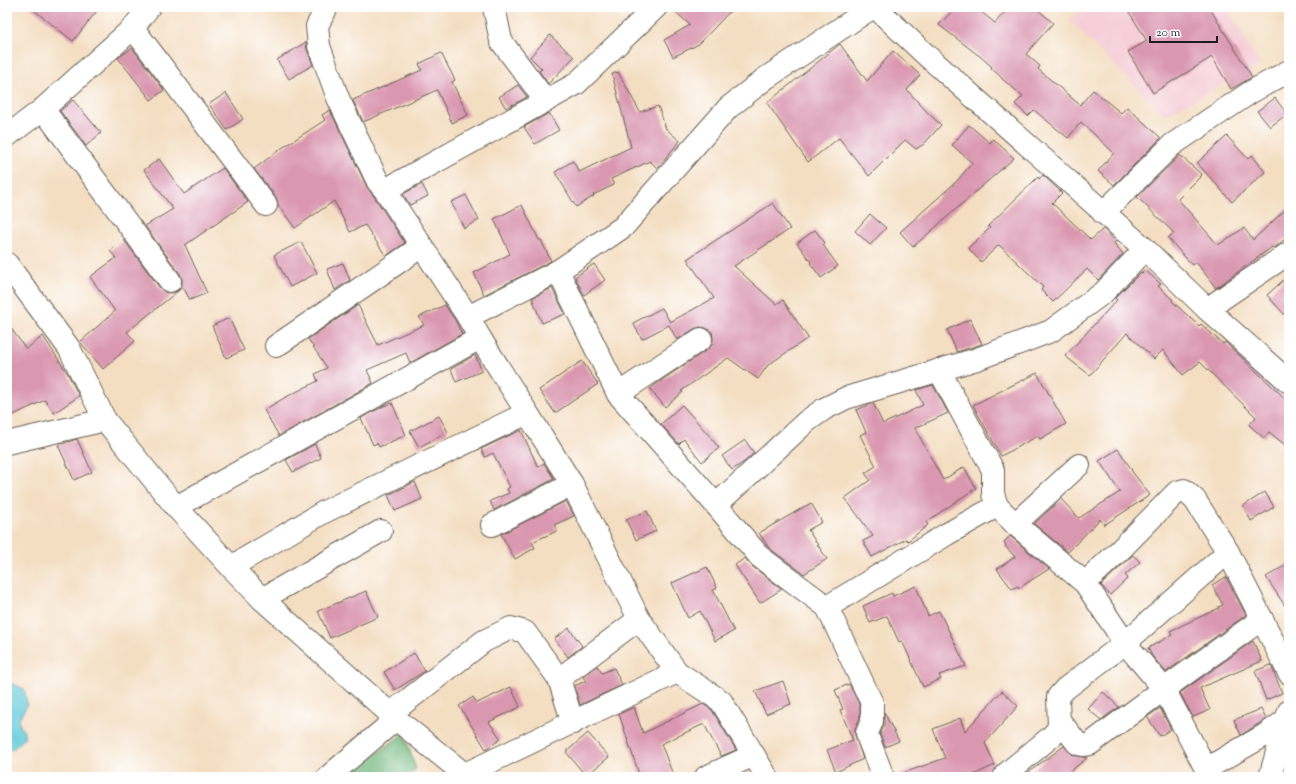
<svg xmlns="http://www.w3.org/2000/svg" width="1296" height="784" font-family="'Sorts Mill Goudy',serif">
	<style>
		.built { fill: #f6cfd8 }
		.forest { fill: #71b67a; stroke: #46694b }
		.water { fill: #5fc9d9; stroke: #3e727a }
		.building { fill: #da98b0 }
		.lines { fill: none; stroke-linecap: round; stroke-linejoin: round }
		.minor-casing { stroke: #686056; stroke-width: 24 }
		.tertiary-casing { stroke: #686056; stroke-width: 24 }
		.minor { stroke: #fff; stroke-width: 22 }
		.tertiary { stroke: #fff; stroke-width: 22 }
	</style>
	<rect width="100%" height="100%" fill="#fff"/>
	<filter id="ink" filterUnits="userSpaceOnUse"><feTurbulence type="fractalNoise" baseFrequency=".025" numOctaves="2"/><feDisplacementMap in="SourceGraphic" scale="8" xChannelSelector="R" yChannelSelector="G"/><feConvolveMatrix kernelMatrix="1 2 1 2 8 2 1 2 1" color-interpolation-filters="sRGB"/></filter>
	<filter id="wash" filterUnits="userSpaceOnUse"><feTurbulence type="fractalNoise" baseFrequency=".012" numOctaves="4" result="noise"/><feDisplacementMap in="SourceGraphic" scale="16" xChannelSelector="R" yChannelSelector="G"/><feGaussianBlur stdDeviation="0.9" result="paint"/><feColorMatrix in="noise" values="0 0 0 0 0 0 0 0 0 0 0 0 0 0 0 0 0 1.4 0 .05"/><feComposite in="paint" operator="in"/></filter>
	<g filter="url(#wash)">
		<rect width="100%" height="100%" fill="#f4dec2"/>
		<polygon class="built" points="1085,7 1226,7 1260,65 1165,115 1069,20"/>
		<polygon class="forest" points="404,733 416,769 408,777 345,777"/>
		<path class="water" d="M7,682L24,689C25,694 28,702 26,707C24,712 18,716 19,722C20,729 26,730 24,739L13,749L7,750Z"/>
		<g id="blocks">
			<g class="building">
				<polygon points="30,7 100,7 73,41"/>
				<polygon points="670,7 734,7 699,44 673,57 664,40 690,25"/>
				<polygon points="956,7 975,7 995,23 1009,7 1035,7 1053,23 1026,54 1040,66 1038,69 1080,105 1093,90 1121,113 1127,107 1161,138 1114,185 1098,171 1114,153 1081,122 1068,138 1034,110 1028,116 1015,104 1023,96 1002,79 1002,78 991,68 992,67 982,58 939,25"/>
				<polygon points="1126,7 1209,7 1252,77 1231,89 1212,57 1153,93 1128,52 1147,41"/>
				<polygon points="550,35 574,57 548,84 539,71 542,69 530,57"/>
				<polygon points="306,42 307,50 313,65 289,79 277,60"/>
				<polygon points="840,44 867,81 893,51 920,75 907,90 929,114 941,125 924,144 916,149 905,140 869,176 839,138 808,162 767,103"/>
				<polygon points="132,48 164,90 151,100 118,58"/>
				<polygon points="441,53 455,80 452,82 468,115 452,123 437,90 363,122 353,100 422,70 419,64"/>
				<polygon points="618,72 640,112 658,106 666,129 680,141 657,168 650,161 611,179 614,185 593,195 594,196 576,207 555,172 573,161 579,172 631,147 612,74"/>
				<polygon points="518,85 527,97 506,108 499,97"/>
				<polygon points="226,93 243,119 227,130 209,104"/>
				<polygon points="1275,98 1287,114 1270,127 1257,111"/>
				<polygon points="73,100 101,133 86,146 60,111"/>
				<polygon points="330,110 367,187 375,198 405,243 386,256 365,225 350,232 334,201 295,228 278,205 276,197 254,169 282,148 325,120 322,115"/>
				<polygon points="549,113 559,130 535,144 524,127"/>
				<polygon points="969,125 990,143 993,139 1014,158 913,247 900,232 957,181 972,163 952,145"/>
				<polygon points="1227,136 1248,159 1252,155 1265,172 1232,202 1197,163"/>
				<polygon points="1180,155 1202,175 1178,199 1218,245 1244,228 1253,240 1289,206 1289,236 1275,247 1274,248 1272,247 1216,288 1196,262 1192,265 1168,238 1174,233 1137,197"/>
				<polygon points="159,159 184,194 223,168 248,202 185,245 207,293 190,300 183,287 127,332 135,341 103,369 80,342 115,311 90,277 116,258 110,251 124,240 160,288 165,292 171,293 177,291 182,286 182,279 180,274 145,226 173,209 144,170"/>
				<polygon points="1043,175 1062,193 1052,203 1091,240 1103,229 1116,241 1114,243 1123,254 1098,280 1087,269 1053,302 1041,290 1043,287 999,245 981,262 968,248 990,228 988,226 1038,177 1039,179"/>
				<polygon points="422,184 428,196 410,205 403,194"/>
				<polygon points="466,195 479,220 464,228 451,202"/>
				<polygon points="773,203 790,229 734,266 776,304 783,300 808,338 768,365 758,379 728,358 681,391 683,392 665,407 650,389 656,384 708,349 712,344 713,339 712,332 706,328 700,327 694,329 677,340 669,325 642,339 633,323 662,308 670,322 714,298 687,259"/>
				<polygon points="522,205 539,240 541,240 551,261 484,295 474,273 510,254 494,219"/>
				<polygon points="870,214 886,228 870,245 855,231"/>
				<polygon points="815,230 825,243 823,245 838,266 821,278 810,263 811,262 797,243"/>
				<polygon points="301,242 317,273 290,287 274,255"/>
				<polygon points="343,263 350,280 335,290 327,269"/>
				<polygon points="594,264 605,280 584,295 575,277"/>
				<polygon points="1145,270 1161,284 1158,286 1173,300 1172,301 1199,326 1201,324 1223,344 1225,342 1289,402 1289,448 1269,432 1264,438 1249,425 1256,417 1200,362 1183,375 1163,350 1154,359 1127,333 1090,375 1065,356 1117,300 1115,298 1141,272 1142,273"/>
				<polygon points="1289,275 1289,320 1267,295"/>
				<polygon points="552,288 565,314 542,323 532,298"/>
				<polygon points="358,305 378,345 424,325 419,317 445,305 455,320 462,334 410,363 406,353 367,370 373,383 279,436 264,410 284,398 318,381 315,374 327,368 308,339"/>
				<polygon points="229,318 244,350 226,358 212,326"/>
				<polygon points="970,319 982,344 957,352 947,330"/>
				<polygon points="7,323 26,349 43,336 68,374 79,396 54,413 45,400 7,418"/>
				<polygon points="475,355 482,371 456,382 451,369"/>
				<polygon points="582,361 598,384 555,413 539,390"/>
				<polygon points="1037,373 1066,424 1040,439 1038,436 1001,456 973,405"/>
				<polygon points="933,385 948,413 915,428 943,480 964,467 976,488 926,522 928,525 908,541 906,539 872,557 863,541 873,536 845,498 870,480 865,473 876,466 860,435 866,432 856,410 873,403 883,424 923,405 916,390"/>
				<polygon points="392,403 406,435 379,447 377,443 373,445 361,418 384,406"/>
				<polygon points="682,405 707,433 719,448 702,462 684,439 679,444 661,424"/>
				<polygon points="439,416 448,432 419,447 410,431"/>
				<polygon points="521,430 538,467 544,463 554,479 494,510 490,501 509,493 507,489 510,487 493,453 485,457 481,449"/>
				<polygon points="77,439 92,472 74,480 58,445"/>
				<polygon points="745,440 754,453 744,462 732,470 722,456"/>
				<polygon points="315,444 321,458 293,472 286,460"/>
				<polygon points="1118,449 1132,470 1131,470 1150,495 1104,525 1100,519 1068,552 1034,524 1061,499 1079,518 1120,492 1099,461"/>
				<polygon points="415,482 422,499 395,511 388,495"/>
				<polygon points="1265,492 1274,507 1251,521 1243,506"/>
				<polygon points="566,501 574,516 554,525 557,531 532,542 535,548 515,559 501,534"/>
				<polygon points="811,503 822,522 808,530 827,559 804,574 769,548 759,533"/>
				<polygon points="647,511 656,531 636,540 626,520"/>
				<polygon points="1010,536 1049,569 1019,588 1018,586 1012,589 997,569 1015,557 1005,546 1006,545 1004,542"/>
				<polygon points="1133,555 1140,562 1125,575 1128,578 1110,595 1101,585"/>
				<polygon points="745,558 753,567 782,589 760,603 735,565"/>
				<polygon points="1289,563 1289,612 1266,577"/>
				<polygon points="707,567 717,588 713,590 734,631 715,641 700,611 688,618 672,583"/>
				<polygon points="1226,577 1246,615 1166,672 1152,656 1148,648 1172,635 1170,631 1219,608 1218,607 1223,605 1212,585"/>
				<polygon points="916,586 928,616 939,611 966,666 939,675 941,679 923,687 902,641 899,642 887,616 870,623 863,606 892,593 893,596"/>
				<polygon points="366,591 378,617 330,638 318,611"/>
				<polygon points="569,628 582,646 568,657 554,639"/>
				<polygon points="1253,641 1262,661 1200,688 1210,710 1193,717 1180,693"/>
				<polygon points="414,653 425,671 395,690 384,672"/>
				<polygon points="1271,665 1282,693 1266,700 1255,671"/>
				<polygon points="597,666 602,673 614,668 622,685 580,705 574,686 586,681 583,677"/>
				<polygon points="783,681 791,704 766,714 755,691"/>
				<polygon points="849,684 860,706 860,718 855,728 855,735 863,759 836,772 827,750 853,740 840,710 843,709 835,690"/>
				<polygon points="511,687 520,707 489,722 501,739 486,749 459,706 473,697 477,703"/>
				<polygon points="1002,691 1018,706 985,743 995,765 969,777 898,777 898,775 945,758 933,729 960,718 965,731"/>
				<polygon points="1103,692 1119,707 1101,720 1088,709"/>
				<polygon points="703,704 712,710 736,750 721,756 704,724 661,744 674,777 640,777 619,714 634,707 643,733"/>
				<polygon points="1160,708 1171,729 1160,736 1147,717"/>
				<polygon points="1261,709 1266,719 1241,735 1234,720"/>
				<polygon points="884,712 899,741 885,747 880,734 884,726"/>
				<polygon points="588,733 609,757 586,776 566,752"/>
				<polygon points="1064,746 1073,755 1087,758 1063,777 1022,777"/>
			</g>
		</g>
	</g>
	<g filter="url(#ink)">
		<use href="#blocks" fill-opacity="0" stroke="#686056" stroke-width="1"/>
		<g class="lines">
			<defs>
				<g id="minor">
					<polyline points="327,7 317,26 319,46 338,98 378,182 385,190 468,317"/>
					<polyline points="494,7 501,41 546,101"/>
					<polyline points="133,28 266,205"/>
					<polyline points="43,109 170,281"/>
					<polyline points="7,136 43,109 133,28 149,7"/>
					<polyline points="385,190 576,84 656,7"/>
					<polyline points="1103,213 1172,145 1251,92 1289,71"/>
					<polyline points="7,264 69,348 105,420 176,507 231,567 262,599 396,719 468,777"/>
					<polyline points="558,271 618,394 716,505 807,421 824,409 846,398 977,359 1051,331 1103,293 1145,249"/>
					<polyline points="1207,309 1289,253"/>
					<polyline points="276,346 422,246"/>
					<polyline points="939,370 993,470 993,494 997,506 1015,524 1085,583 1125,643 1065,689 1058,697 1059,728 1052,736 1007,773 1004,777"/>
					<polyline points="618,394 701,339"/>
					<polyline points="7,443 105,420"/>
					<polyline points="716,505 760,557 827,607 872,703 872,721 867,733 868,738 883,777"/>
					<polyline points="176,507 480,338 468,317 558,271 623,227 728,108 766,78 873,7"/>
					<polyline points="1015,524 1079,465"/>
					<polyline points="492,525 572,484"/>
					<polyline points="231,567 324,512 527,413"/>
					<polyline points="1085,583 1121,549 1177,492 1184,490 1195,500 1228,552"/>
					<polyline points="262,599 381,531"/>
					<polyline points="827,607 947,534 997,506"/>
					<polyline points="677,672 721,701 767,777"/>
					<polyline points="1289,673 1228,552 1125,643 1164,689 1206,769 1265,735 1286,720 1289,711"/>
					<polyline points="559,679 639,619"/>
					<polyline points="391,713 484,641 511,628 525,632 559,679 573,723"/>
					<path d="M1059,720L1077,743C1082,746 1085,745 1090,744L1164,689L1262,619"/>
					<polyline points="465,774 677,672 639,619 572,484 480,338"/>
					<polyline points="328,777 396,719"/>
					<polyline points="706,777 754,755"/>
					<polyline points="1270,777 1286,720"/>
				</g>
				<polyline id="tertiary" points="875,7 925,54 1145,249 1207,309 1289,382"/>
			</defs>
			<use href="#minor" class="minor-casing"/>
			<use href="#tertiary" class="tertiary-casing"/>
			<use href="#minor" class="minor"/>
			<use href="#tertiary" class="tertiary"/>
		</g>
	</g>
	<rect width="1296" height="784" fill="none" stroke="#fff" stroke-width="24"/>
	<path d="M1150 36v6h67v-6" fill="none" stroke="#1c1c1c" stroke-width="2"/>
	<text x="1156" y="36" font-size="12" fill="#1c1c1c" stroke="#ffffff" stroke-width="3" paint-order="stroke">20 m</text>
</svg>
